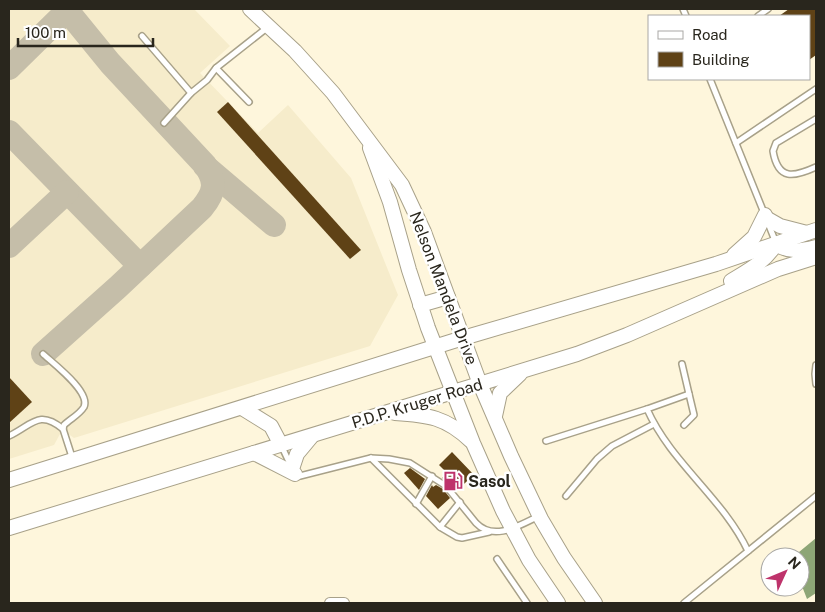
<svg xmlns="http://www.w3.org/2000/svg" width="825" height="612" font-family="'Public Sans',sans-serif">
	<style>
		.built { fill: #f6eccb }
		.water { fill: #8da576 }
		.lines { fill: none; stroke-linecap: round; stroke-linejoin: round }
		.taxiway { stroke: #c5bea9; stroke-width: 24 }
		.building { fill: #5f4216 }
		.lane-casing { stroke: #a8a189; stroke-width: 8 }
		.street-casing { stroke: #a8a189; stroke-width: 12 }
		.secondary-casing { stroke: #a8a189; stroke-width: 16 }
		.lane { stroke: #fff; stroke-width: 5 }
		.street { stroke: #fff; stroke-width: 10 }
		.secondary { stroke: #fff; stroke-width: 14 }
		.labels { text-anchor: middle; stroke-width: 5; stroke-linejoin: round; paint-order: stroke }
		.street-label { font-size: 16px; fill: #29261d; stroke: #fff }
		.poi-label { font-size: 16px; font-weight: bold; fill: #29261d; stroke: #fff; text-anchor: start }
	</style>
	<rect width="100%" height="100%" fill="#fef6dc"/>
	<polygon class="built" points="9,9 194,9 230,46 200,73 258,133 288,105 351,178 398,295 370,346 74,438 67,433 60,434 54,445 9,459"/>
	<polygon class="water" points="816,538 816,593 807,599 800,581 800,557 793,557"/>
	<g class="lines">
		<g class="taxiway">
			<polyline points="9,68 69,9"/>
			<polyline points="9,132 140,266"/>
			<polyline points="205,166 274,225"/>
			<polyline points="9,246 67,192"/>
			<path d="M43,354L118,287L202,208C215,192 217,182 205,165L110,63L66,9"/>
		</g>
	</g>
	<g class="building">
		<polygon points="789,9 816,9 816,55 809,60 809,16 779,16"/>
		<polygon points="228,102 361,250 350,259 217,112"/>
		<polygon points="9,377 32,402 9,423"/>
		<polygon points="452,452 474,475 456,491 449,483 442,478 447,473 439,465"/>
		<polygon points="410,468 425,479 419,490 404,473"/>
		<polygon points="432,485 433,487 436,485 443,489 450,498 438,509 426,496"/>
	</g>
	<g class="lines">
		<defs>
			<g id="lane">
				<polyline points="683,9 686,16"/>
				<polyline points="758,16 768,9"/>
				<polyline points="142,36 191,93"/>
				<polyline points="216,68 249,102"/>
				<polyline points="710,79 764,213"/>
				<path d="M816,119L776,143L773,151C778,181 794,177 816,167"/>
				<polyline points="164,123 191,93 207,80 216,68 268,27"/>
				<polyline points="736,143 816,89"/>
				<polyline points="768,223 776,243"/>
				<path d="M43,354C54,364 91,392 84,407C79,415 70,419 64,425L63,429L73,460"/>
				<path d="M682,364L689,394L647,409C671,463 723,498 748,551"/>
				<polyline points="816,365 815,374 816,384"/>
				<polyline points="684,425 694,415 689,394"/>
				<path d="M9,436C32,425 39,409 63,429"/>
				<polyline points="546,441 647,409"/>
				<polyline points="282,447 291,466"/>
				<polyline points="371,458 440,527 457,537 462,538 489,532"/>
				<path d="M297,475L300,476L371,458L389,459L410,463L446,486L476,523C494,542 520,525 539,516"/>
				<polyline points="566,496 597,459 612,446 654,424"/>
				<polyline points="416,504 432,476"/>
				<polyline points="440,527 460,502"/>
				<polyline points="497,559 527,603"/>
				<polyline points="684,603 816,496"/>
			</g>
			<polyline id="street" points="330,603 344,603"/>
			<g id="secondary">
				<polyline points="250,9 295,51 333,93 402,185 424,232 480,384 511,456 541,519 564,558 595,603"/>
				<polyline points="370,148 390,202 409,270 428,328 473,443 503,511 529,560 558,603"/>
				<polyline points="766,218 780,226 807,233"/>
				<polyline points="734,255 754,237 765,215"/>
				<path d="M731,281C749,270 765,262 776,244C790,253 801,251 816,247"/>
				<polyline points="420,305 448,297"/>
				<polyline points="242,408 271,426 281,445"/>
				<path d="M395,413C428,415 446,417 471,441"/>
				<polyline points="495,416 500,393 520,374"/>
				<polyline points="254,453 295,474"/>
				<polyline points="292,469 297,454 312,436"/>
				<polyline points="9,480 463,338 716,264 816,230"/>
				<polyline points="9,528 577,354 627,335 778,269 816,257"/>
			</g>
		</defs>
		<use href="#lane" class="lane-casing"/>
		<use href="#street" class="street-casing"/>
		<use href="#secondary" class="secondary-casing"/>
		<use href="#lane" class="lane"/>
		<use href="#street" class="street"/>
		<use href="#secondary" class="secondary"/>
	</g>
	<defs>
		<symbol id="fuel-bare" viewBox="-9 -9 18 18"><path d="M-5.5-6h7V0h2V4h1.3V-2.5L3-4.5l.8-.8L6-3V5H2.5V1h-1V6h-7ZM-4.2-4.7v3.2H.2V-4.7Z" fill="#be336b" stroke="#fff" stroke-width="2.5" paint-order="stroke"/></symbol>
	</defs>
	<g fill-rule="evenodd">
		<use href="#fuel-bare" x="439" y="467" width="28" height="28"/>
	</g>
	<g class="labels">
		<g class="street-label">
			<text transform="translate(444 288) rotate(69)" y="6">Nelson Mandela Drive</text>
			<text transform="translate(417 403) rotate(-17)" y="6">P.D.P. Kruger Road</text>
		</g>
		<g class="poi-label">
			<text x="468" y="487">Sasol</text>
		</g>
	</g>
	<rect width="825" height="612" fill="none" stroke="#29261d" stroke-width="20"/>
	<rect x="648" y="15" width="162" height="65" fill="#ffffff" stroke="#a9a8a5"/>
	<rect x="658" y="31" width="25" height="8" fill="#ffffff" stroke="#a9a8a5"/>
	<text x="692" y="40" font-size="15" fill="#29261d">Road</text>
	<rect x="658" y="52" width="25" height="15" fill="#5f4216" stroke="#a9a8a5"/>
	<text x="692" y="65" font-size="15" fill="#29261d">Building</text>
	<g transform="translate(785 572) rotate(46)"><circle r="24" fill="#ffffff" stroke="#a9a8a5"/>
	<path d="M0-4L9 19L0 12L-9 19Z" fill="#be336b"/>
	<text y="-8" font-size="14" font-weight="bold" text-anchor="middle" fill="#29261d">N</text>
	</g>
	<path d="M18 38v8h135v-8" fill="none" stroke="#29261d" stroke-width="2.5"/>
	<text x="25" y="38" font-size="15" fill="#29261d" stroke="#ffffff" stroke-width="4" paint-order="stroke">100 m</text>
</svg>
